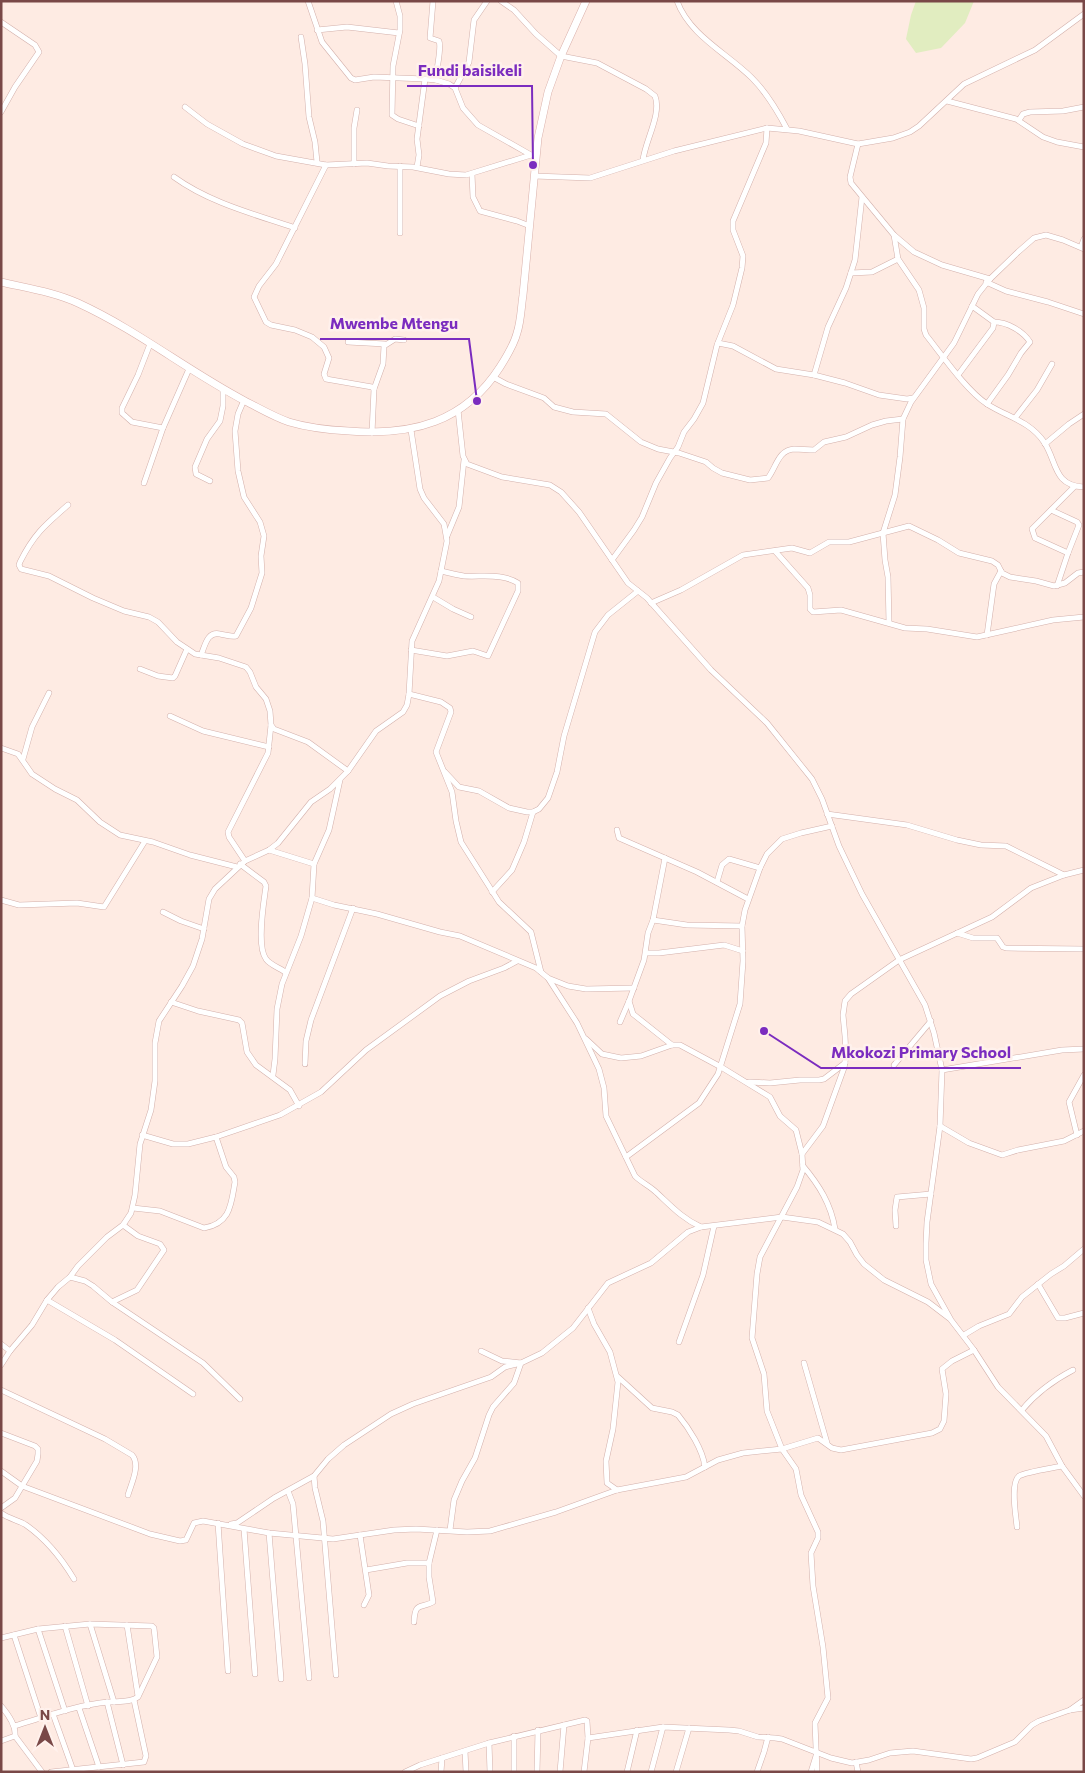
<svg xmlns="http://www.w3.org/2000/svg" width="1085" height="1773" font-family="Commissioner,sans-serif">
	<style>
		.green { fill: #e1edc0 }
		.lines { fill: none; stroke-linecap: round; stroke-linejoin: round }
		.street-casing { stroke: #d3b0ab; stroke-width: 6 }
		.secondary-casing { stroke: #d9b0aa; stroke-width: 8 }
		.street { stroke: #fff; stroke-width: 5 }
		.secondary { stroke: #fff; stroke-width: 7 }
		.leader { fill: none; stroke: #7b2cbf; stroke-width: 2 }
		.callout-dot { fill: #7b2cbf; stroke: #fff1ec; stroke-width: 2 }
		.callout-label { font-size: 16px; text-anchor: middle; font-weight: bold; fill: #7b2cbf; stroke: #fff1ec; stroke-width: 5; stroke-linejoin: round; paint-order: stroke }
	</style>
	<rect width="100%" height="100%" fill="#feebe3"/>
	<polygon class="green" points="916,1 974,1 965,23 941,48 916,53 906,39 911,15"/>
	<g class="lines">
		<defs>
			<g id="street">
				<polyline points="308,1 322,42 351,78 355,80 374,77 425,79 436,80 449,84 455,88 463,108 478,125 531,155"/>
				<polyline points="396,1 400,16 400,30 393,66 392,115 398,119 419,126"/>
				<path d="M433,1L430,38L439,41C442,48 436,69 436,80"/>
				<path d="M501,1L514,10L536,34L561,56L597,63L646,89L655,96C662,114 645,141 643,160"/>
				<path d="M677,1C690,36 727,53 752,78C767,93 777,110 787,129"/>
				<polyline points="1,22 35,45 39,52 15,87 1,112"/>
				<polyline points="317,30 347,27 399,33"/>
				<polyline points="301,37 305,64 309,117 315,142 317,162"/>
				<polyline points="455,88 469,62 474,20 487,1"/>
				<polyline points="947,101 1016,119 1043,137 1057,142 1084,147"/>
				<polyline points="185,107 207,124 243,144 276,156 326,165 367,163 388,166 413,167 449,174 466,175 531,155"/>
				<polyline points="1019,120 1023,114 1030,112 1063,111 1084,107"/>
				<polyline points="858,144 850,177 851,183 894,235 914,252 942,265 990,279"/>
				<polyline points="354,164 354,128 357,110"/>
				<polyline points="326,165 276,264 259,286 254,297 266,322 271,325 295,330 312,337 324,347 329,358 324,374 326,379 372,387 374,389 372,433"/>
				<polyline points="400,166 400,233"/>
				<polyline points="417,167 419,155 417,139 425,79"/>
				<polyline points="472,174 473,197 480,211 517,221 530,226"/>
				<polyline points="534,176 590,178 674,151 767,128 799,131 858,144 893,138 910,132 919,126 964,84 1035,50 1084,14"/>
				<path d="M174,177C210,203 254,214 295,228"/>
				<path d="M894,235L898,259L919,290L924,308V329L926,335C942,355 966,390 987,404C1007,417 1030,421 1044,442C1057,461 1053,486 1084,487"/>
				<polyline points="1081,247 1084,239"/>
				<polyline points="851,273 872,272 898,259"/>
				<polyline points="986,282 1006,291 1048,302 1084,314"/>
				<polyline points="348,342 385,344"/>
				<polyline points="718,343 733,346 776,369 814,375 845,383 879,395 907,399 913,398"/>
				<polyline points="150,344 138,375 122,408 122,413 132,422 163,428"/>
				<polyline points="814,375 828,327 846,288 855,260 862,197"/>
				<polyline points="958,375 993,328 994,322 972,306"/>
				<path d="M493,377L506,384L544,398L554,407L573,412L606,414L641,442L658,449L679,453L706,462L713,468L722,473L750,480L768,478C776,468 778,450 794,449C801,449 807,450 814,450L824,442L846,437L872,425L886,421L903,419"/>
				<polyline points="374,389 383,364 384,346 395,339 404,340"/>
				<path d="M987,404L1008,375L1021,353L1030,342C1023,331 1007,322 994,322"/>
				<polyline points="458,410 463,456 467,464 502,477 550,485 561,492 579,512 628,583 647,598 711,670 767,723 812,779 822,799 839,846 862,894 925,1005 934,1033 942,1070 940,1126 927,1222 926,1243 926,1260 931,1284 951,1320 974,1350 998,1387 1046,1436 1062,1466 1084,1496"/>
				<polyline points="1015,418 1037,390 1052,364"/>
				<polyline points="1045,444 1069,424 1084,414"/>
				<polyline points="210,481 196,474 195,467 207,439 220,421 223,406 223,390"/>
				<polyline points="144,483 163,428 189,369"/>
				<path d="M68,505C45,525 34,534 20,562L19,565L21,569L49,576L93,598L124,611L149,617L158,622L177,642L195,654L219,658L246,667L250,672L256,687L266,699L270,711L271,725L274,729L308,742L348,771"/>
				<polyline points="1051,510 1077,522 1079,525 1068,553 1057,586"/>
				<polyline points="447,536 459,507 464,460"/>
				<polyline points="775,551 808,588 810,595 810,609 813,612 841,610 905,628 927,629 977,637 1053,620 1084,617"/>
				<polyline points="1068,553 1035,538 1032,529 1074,487"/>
				<polyline points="612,560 634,530 642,517 656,483 670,458 678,447 684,432 694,419 703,403 717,345 733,305 742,268 743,256 733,230 733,221 766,143 767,128"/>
				<polyline points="433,597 453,609 471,617"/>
				<polyline points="651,603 681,590 743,555 792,548 810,553 829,542 849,542 909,526 938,540 959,553 992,561 998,565 1002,573 1010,577 1036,581 1054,586 1065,583 1078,573 1084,572"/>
				<polyline points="889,623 888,577 885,560 883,533 895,495 900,457 903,419 911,402 954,343 978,294 990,279 1018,252 1034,238 1046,235 1063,240 1084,249"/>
				<polyline points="987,635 994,584 1001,571"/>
				<path d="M411,650L447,656L473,651L488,656L518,591V583C502,573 483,577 464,576C457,575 449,573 441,571"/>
				<path d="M201,655C205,646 207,631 220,634C226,635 231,637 236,636L251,608L262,573L261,556L264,536L260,522L244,497L238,471L235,431L238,414L244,400"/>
				<polyline points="140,669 158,676 173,678 175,676 187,649"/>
				<polyline points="409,694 441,702 450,708 451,712 436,752 452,792 456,821 461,842 499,902 531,932 541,972"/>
				<polyline points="170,716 203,731 269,747"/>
				<polyline points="1,748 18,754 32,774 55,789 77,800 100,822 120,835 153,842 190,855 237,867"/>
				<polyline points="23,759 32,727 49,693"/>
				<polyline points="445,772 459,787 479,791 509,808 527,812 533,812 539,809 548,798 557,772 564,736 595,632 608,615 638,591"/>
				<polyline points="827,814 907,825 957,840 981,845 1006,846 1064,875"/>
				<polyline points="617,830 619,838 697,872 748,899"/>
				<polyline points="269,850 314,864"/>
				<polyline points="245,861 229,837 228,832 268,753 271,725"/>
				<path d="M240,864L264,882L266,886C264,901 256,946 266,959C270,965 280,968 285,972"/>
				<polyline points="717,882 722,865 729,859 760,868"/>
				<polyline points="492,892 512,870 524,842 533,812"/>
				<polyline points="312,898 334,905 377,914 440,932 460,936 536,968 548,978 568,986 586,989 634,988"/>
				<polyline points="1,900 19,905 77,903 104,907 145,841"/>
				<polyline points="163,912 181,921 204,929"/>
				<polyline points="653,920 687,925 742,926"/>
				<polyline points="957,933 973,938 997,938 1003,947 1006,948 1084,949"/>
				<polyline points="646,953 659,953 724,945 743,951"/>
				<path d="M548,978L577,1023L599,1069L604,1088L606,1116L635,1176C642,1183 650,1186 657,1193C671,1206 683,1219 701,1227"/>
				<polyline points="629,1001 633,1014 672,1045"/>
				<polyline points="171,1002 198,1011 239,1020 242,1023 247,1052 256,1065 290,1090 299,1106"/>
				<polyline points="620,1022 629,1001 644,960 648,933 653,920 665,858"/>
				<polyline points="586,1039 602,1054 621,1058 641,1056 672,1045 680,1045 721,1067 770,1097 780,1116 796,1130 802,1154"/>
				<polyline points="305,1064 306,1041 311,1020 353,908"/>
				<polyline points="894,1065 931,1021"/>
				<polyline points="942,1070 1062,1050 1084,1049"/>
				<polyline points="273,1075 275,1059 277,1009 282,984 301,936 312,898 314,864 329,830 340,780"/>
				<polyline points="749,1082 770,1083 800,1080 819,1080 824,1079 845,1063"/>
				<polyline points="940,1126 969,1143 1002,1155 1018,1150 1064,1141 1084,1131"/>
				<polyline points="142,1135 173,1144 188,1144 216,1137 280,1115 321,1092 366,1050 440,996 469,981 504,968 517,961"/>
				<polyline points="1077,1135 1069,1102 1084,1075"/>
				<polyline points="626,1157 699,1103 718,1074 740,1004 743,961 742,926 745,910 760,868 767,854 782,839 801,833 832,826"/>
				<path d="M803,1166C819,1185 831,1204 835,1229"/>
				<path d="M133,1208L160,1211L204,1228C231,1223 231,1204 235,1182L234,1177L226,1167L216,1137"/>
				<polyline points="896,1226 895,1210 897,1197 931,1194"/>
				<polyline points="70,1277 85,1281 93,1286 112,1302 203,1363 240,1399"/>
				<polyline points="1038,1284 1058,1318 1065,1318 1084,1313"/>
				<polyline points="47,1300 115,1340 193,1394"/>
				<polyline points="112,1302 137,1290 164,1250 160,1244 138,1236 123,1225"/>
				<polyline points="588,1308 594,1324 610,1352 618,1382 613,1429 606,1461 607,1483 617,1490"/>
				<polyline points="964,1335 979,1326 1009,1314 1022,1297 1051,1274 1064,1266 1084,1249"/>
				<polyline points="679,1342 703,1275 714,1226"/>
				<polyline points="1,1344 10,1351"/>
				<polyline points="804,1363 827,1443"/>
				<polyline points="1,1365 10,1351 32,1325 47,1300 58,1287 70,1277 78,1266 107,1237 123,1225 131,1213 135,1195 140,1144 151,1110 155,1081 155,1043 159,1021 182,986 193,966 202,939 209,899 215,889 245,861 269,850 278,843 311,802 330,789 348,771 376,731 403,712 407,705 409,694 412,641 439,581 447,541 444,524 424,498 420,489 411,430"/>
				<path d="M618,1377L652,1408L672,1412L678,1415C689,1428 703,1450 705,1467"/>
				<path d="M1,1390L105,1439L132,1455C141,1465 131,1484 128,1495"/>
				<path d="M1022,1410C1036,1393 1054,1380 1073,1370"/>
				<polyline points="1,1433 35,1446 38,1449 38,1454 37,1461 15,1498 1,1508"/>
				<polyline points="1,1471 22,1486 150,1534 180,1541 186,1540 194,1523 203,1521 269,1533 333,1539 394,1530 416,1529 467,1532 490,1531 556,1512 617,1490 686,1477 718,1460 743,1453 782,1449 818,1438 832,1448 841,1450 932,1433 940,1429 944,1421 946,1394 942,1369 952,1361 974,1350"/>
				<polyline points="314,1476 315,1488 323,1521 336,1675"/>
				<polyline points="288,1491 293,1504 309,1678"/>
				<path d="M1,1513C9,1519 18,1520 26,1525C46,1539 62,1559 74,1579"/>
				<polyline points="218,1523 228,1671"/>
				<polyline points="231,1524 237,1523 274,1498 314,1476 328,1459 344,1445 391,1414 413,1404 491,1377 505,1367 521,1363 542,1353 573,1328 608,1283 651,1263 688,1232 701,1227 782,1217 818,1222 843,1234 850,1242 857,1255 864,1264 884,1280 928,1302 949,1318"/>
				<path d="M1017,1527C1016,1516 1010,1483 1019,1476C1025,1472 1053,1468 1062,1466"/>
				<polyline points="244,1529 255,1674"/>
				<polyline points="450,1530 454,1500 462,1481 475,1458 489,1415 493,1407 514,1383 521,1363 502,1361 481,1351"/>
				<polyline points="269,1533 281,1679"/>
				<polyline points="360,1535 369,1595 364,1605"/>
				<polyline points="366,1570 407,1563 429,1563"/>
				<path d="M414,1622C415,1601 421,1609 433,1602L429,1577V1563L437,1530"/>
				<polyline points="90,1624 114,1702"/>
				<polyline points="127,1625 138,1696"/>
				<polyline points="65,1626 88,1706"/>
				<polyline points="38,1629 65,1711"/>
				<polyline points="14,1635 41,1718"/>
				<path d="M1,1638L38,1629L90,1624L152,1626L154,1628L157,1657L138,1697C130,1703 118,1701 108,1702C76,1705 45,1717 14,1726"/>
				<polyline points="107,1702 123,1765"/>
				<path d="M1,1706C8,1714 16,1726 15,1736L1,1741"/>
				<polyline points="79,1708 99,1767"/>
				<polyline points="1070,1710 1084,1700"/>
				<polyline points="53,1714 73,1770"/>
				<polyline points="15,1736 42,1772"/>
				<polyline points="514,1736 514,1772"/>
				<polyline points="489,1743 490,1772"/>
				<polyline points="465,1751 466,1772"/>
				<polyline points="856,1762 858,1772"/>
				<polyline points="51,1772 144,1762 146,1756 134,1700"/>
				<polyline points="405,1772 420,1765 489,1743 585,1720 587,1721 588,1738"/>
				<polyline points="441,1772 442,1758"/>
				<polyline points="537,1772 538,1730"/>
				<polyline points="560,1772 564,1725"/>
				<polyline points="584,1772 588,1738 663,1727 729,1730 739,1731 758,1737 775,1738 782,1739 831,1758 852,1763 869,1760 890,1753 913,1751 971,1759 977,1758 1015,1742 1032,1725 1039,1721 1070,1710 1084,1708"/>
				<polyline points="627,1772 637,1730"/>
				<polyline points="651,1772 663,1727"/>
				<polyline points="676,1772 689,1728"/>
				<polyline points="757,1772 764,1752 768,1737"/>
				<polyline points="811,1772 816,1756"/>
				<polyline points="817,1772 815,1723 828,1698 823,1647 813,1586 811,1553 818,1538 818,1532 801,1495 796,1469 782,1449 767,1411 764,1374 752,1338 757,1274 760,1257 797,1187 803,1170 802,1154 823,1126 844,1068 846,1056 845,1036 843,1015 845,1001 851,994 899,960 992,917 1031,888 1064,875 1084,870"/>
			</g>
			<path id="secondary" d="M1,282C27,288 54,292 78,303C137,330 188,371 245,401C259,408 274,417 289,422C309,428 329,430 349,431C412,436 465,422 500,367C507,356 514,345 517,333C521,321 521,308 523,295L538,138L548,92L561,56L586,1"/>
		</defs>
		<use href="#street" class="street-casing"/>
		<use href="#secondary" class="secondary-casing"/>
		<use href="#street" class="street"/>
		<use href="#secondary" class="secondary"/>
	</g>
	<path class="leader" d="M533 165L532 86H407M477 401L469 339H320M764 1031L821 1068H1021"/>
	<g class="callout-dot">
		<circle cx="533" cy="165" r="5"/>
		<circle cx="477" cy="401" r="5"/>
		<circle cx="764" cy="1031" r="5"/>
	</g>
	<g class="callout-label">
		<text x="470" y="76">Fundi baisikeli</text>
		<text x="394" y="329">Mwembe Mtengu</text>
		<text x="921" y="1058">Mkokozi Primary School</text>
	</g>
	<rect width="1085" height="1773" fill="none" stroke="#794847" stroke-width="5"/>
	<g transform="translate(45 1728)" stroke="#fff1ec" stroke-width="4" paint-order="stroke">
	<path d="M0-4L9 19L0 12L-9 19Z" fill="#794847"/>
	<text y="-8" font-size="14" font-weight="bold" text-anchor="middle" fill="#794847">N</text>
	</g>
</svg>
